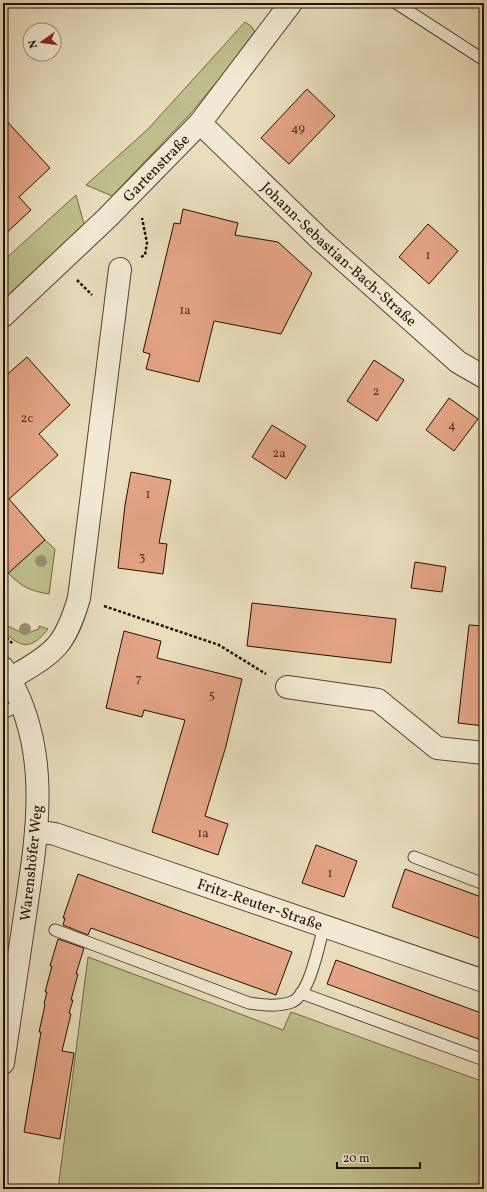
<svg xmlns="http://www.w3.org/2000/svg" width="487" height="1192" font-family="Vollkorn,serif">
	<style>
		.green { fill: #bebf8c; stroke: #726846 }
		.building { fill: #e4a485; stroke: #261000 }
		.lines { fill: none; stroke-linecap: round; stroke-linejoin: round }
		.service-casing { stroke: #57432f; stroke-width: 13 }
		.minor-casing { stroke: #57432f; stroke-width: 24 }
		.path { stroke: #261000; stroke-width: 2.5; stroke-dasharray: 3 2; stroke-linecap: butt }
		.service { stroke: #f1e9d3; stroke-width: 11 }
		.minor { stroke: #f1e9d3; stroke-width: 22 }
		.tree { fill: #9b8e70 }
		.labels { text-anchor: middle; stroke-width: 3; stroke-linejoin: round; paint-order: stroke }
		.number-label { font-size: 13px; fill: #563521 }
		.street-label { font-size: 15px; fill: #261000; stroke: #f1e9d3 }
	</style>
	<rect width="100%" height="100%" fill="#e9ddbc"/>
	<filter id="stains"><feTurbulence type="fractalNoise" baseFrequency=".005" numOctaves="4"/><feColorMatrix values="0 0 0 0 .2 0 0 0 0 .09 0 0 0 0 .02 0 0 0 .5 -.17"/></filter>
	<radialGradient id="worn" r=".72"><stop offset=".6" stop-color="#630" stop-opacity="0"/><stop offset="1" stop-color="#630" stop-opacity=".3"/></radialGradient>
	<g class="green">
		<polygon points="245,22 252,27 256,35 190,114 112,196 86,185 148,129"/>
		<polygon points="76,195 84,224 3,300 3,261"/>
		<path d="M45,540L55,549L49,594C30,591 22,587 8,573Z"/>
		<path d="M3,624L25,634L39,629V626L48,629C32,649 21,650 3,630Z"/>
		<polygon points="88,957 283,1030 291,1012 484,1082 484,1189 58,1189"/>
	</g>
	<g class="building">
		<polygon points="307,89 335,116 289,164 261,138"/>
		<polygon points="3,117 50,168 19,197 31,210 3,236"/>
		<polygon points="183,209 238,223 235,235 278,242 312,273 281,334 214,321 199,382 146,369 150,354 143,352 174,223 180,224"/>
		<polygon points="428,224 458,251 429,284 399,257"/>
		<polygon points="27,357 70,405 39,434 58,455 9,499 45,540 3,578 3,378"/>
		<polygon points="374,360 404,380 377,421 347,401"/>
		<polygon points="449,398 478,419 454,451 426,430"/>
		<polygon points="272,425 306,446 286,479 252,457"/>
		<polygon points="131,472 171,480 159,543 167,544 163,574 118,568 125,505"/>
		<polygon points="415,562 446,567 442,592 411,588"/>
		<polygon points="252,603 396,619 391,663 247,646"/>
		<polygon points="469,625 484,626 484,726 458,723"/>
		<polygon points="124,631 161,641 157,658 242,679 226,746 205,816 228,824 218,855 152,832 185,720 144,710 142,717 106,708"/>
		<polygon points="316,845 357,861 344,897 302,883"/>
		<polygon points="405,869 484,898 484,940 392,907"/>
		<polygon points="78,874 292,952 276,995 91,928 88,935 63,925 65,918 63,918"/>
		<polygon points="58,939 84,948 76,974 78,974 71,1000 73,1000 69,1013 71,1014 62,1051 74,1053 60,1139 24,1132 41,1032 39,1032 45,1005 44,1004 47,992 45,992 52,966 50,966"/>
		<polygon points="336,960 484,1014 484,1041 327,984"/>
	</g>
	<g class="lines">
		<defs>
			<g id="service">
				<polyline points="396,3 484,60"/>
				<polyline points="3,713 22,704"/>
				<polyline points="414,857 484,884"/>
				<path d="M55,930L249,1003C263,1005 278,1007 292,1002C310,994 319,944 324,926"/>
				<polyline points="301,993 484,1060"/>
			</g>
			<g id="minor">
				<path id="s1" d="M200,123L321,240L458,362L484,377"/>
				<path id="s2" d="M3,316L107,218L200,123L291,3"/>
				<path d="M3,668C54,747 37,835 24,922C17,969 10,1016 3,1063"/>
				<path d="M10,679C54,652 64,649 79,598L120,269"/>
				<polyline points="287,687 378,700 437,748 484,753"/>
				<path id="s3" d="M36,831L55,834L484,981"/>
			</g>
		</defs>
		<use href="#service" class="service-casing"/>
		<use href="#minor" class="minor-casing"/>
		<g class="path">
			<polyline points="141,257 145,255 147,243 142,218"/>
			<polyline points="77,280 92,295"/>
			<polyline points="104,606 219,645 266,674"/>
			<polyline points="3,634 13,644"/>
		</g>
		<use href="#service" class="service"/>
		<use href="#minor" class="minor"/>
	</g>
	<g class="tree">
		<circle cx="41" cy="561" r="6"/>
		<circle cx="25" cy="629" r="6"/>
	</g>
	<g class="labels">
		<g class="number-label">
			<text x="298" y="132">49</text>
			<text x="428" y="259">1</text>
			<text x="185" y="314">1a</text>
			<text x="376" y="395">2</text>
			<text x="27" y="422">2c</text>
			<text x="452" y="429">4</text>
			<text x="279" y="457">2a</text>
			<text x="148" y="498">1</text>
			<text x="142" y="561">3</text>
			<text x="139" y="682">7</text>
			<text x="212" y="699">5</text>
			<text x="203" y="837">1a</text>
			<text x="330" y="877">1</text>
		</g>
		<g class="street-label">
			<text dy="5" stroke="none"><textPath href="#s2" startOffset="213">Gartenstraße</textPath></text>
			<text dy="5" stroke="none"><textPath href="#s1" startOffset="191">Johann-Sebastian-Bach-Straße</textPath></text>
			<text transform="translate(31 863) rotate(-84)" y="5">Warenshöfer Weg</text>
			<text dy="5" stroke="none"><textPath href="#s3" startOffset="236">Fritz-Reuter-Straße</textPath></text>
		</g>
	</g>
	<rect width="487" height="1192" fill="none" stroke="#e9ddbc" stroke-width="16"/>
	<rect x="4" y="4" width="479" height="1184" fill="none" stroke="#261000" stroke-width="2"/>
	<rect x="8" y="8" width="471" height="1176" fill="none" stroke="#261000"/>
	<g transform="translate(42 42) rotate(256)"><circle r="19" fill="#f1e9d3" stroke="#a0927f"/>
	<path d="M0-3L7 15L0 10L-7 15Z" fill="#8f2418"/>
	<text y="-6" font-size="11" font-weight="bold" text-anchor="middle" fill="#261000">N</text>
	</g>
	<path d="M337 1162v6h83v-6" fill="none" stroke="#261000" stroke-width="2"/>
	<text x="343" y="1162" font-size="12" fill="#261000" stroke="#f1e9d3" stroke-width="3" paint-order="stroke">20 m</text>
	<rect width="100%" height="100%" filter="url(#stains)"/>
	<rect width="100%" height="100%" fill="url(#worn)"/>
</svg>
